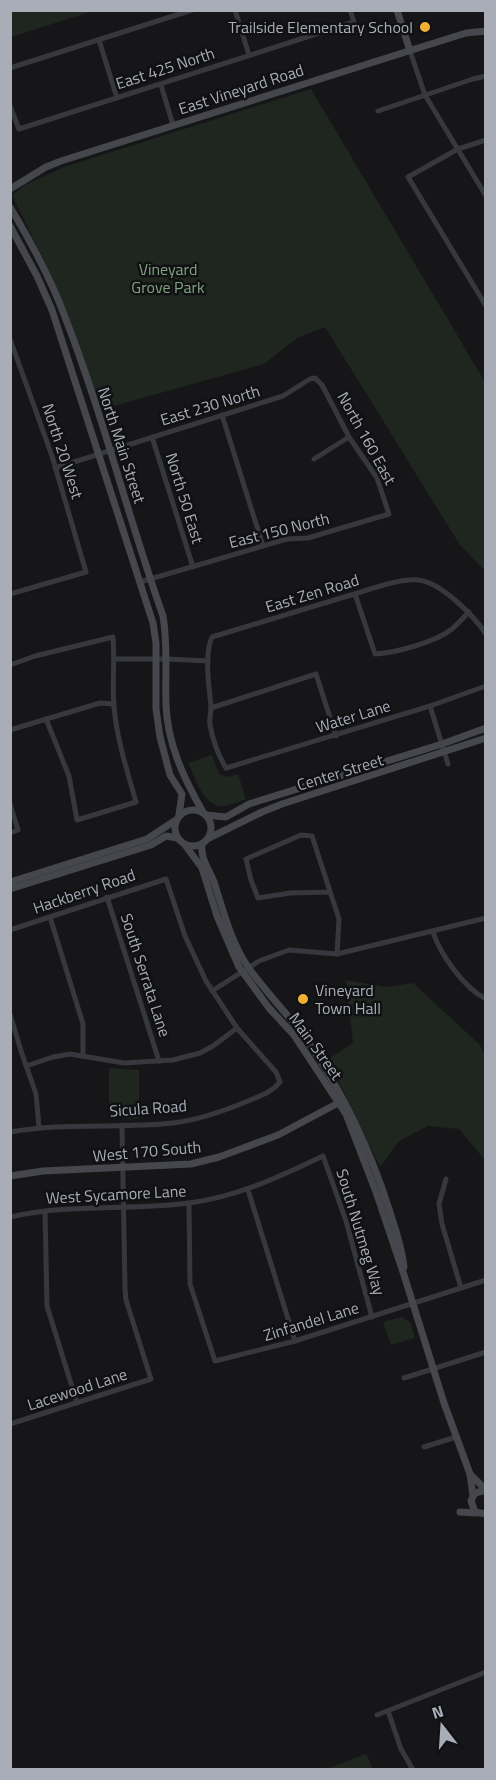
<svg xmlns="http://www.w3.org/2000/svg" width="496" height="1780" font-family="'Titillium Web',sans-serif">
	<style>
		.green { fill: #1e261f }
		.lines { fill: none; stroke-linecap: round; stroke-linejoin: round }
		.street { stroke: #37383d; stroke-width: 5 }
		.secondary { stroke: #45474d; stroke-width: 7 }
		.poi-dot { fill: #f2b134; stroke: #111113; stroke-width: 2 }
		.labels { text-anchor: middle; stroke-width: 5; stroke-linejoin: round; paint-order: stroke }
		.poi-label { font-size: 16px; fill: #a8adb8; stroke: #111113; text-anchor: end }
		.street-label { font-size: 16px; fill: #a8adb8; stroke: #111113 }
		.park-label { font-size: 16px; fill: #7fa381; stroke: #111113 }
	</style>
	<rect width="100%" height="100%" fill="#161618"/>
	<g class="green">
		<polygon points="11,10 93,10 93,11 11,37"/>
		<path d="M311,89L485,382V571L460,545L325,327L297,338L264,364L103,409C88,378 79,345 67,313C51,273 31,234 12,195L25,185L64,167Z"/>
		<path d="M212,755L219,774L229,777L238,774L246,799C239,801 230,806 223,806C203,807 195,777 188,763Z"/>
		<polygon points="346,980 385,987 413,983 480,1045 486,1058 485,1160 459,1129 428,1126 399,1141 380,1167 328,1059 353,1043"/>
		<polygon points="109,1068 139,1070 139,1119 109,1118"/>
		<polygon points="402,1317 410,1322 415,1338 391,1345 383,1322"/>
		<polygon points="366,1753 373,1769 326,1769 366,1754"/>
	</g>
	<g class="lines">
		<g class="street">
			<polyline points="235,10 249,55"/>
			<polyline points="99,40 117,98"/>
			<polyline points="410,51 425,95 486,196"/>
			<polyline points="10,68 192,10"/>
			<polyline points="161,85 173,125"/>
			<polyline points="10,106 19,129 354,22 350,10"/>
			<polyline points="378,111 473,79 486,76"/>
			<polyline points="486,140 458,149 408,177 486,306"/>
			<polyline points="10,339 52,456 86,572 10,594"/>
			<polyline points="222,415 263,546"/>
			<polyline points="152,437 193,567"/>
			<polyline points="314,459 349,437"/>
			<polyline points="55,468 283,396 310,379 315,378 322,385 349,437 377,478 389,514 308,538 287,539 140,582"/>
			<path d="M355,594L375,654C395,653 436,642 452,629C458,624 463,618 469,612"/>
			<path d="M486,634C474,616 441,582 418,580C399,578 369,590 351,595C308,608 265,621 222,634L212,637C204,654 209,688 211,706C211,713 209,719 210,725C213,741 218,755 226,768L430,706L486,686"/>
			<polyline points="115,659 167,659 208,661"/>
			<path d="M10,665L35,656L113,637C115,660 112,684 114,707C117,740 127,770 136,802L77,820L69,776L46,719"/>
			<polyline points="430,706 448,764"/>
			<polyline points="211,708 316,674 336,736"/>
			<polyline points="10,730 100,703 114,704"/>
			<polyline points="10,804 18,830 10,833"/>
			<polyline points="330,892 290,893 258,898 251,880 246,859 301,835 312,836 339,919 337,954"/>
			<polyline points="107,897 159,1061"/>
			<polyline points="50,917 83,1024 83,1055"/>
			<path d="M10,930L166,879L185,936L206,981L237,1028L276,1072L280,1082C272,1092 260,1096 248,1101C224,1111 199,1120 173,1123C119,1129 64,1122 10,1132"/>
			<path d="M433,932C440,954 464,988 486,999"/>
			<polyline points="212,991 259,961 289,950 337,954 486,918"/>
			<polyline points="10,1014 22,1054 36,1094 39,1127"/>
			<polyline points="26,1066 53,1057 70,1054 124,1063 173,1060 200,1053 213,1046 237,1028"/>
			<polyline points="446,1179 439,1204 442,1224 461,1288"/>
			<polyline points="248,1190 295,1341"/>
			<polyline points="189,1204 190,1284 215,1361 295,1341 486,1280"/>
			<polyline points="45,1211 47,1306 77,1403"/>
			<path d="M10,1217C69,1203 130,1211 189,1203C237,1197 279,1177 323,1156L346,1221L372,1317"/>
			<polyline points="404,1378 486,1352"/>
			<polyline points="10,1424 151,1379 126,1300 125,1289 122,1125"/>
			<polyline points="424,1447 456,1437"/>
			<polyline points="388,1711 401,1749 413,1770"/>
			<polyline points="377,1715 486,1672"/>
		</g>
		<g class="secondary">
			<polyline points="397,10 410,51"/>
			<polyline points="10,189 46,167 61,161 415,49 466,33 486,31"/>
			<path d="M10,207C31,242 51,279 65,317C103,415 128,517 163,616C168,646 165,674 166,704C167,743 184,779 203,812"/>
			<polyline points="10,226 37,276 52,310 153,623 156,643 156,709 160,737 170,775 182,794 179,815"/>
			<circle cx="193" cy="828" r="18"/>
			<polyline points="206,815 226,817 249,804 442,744 486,728"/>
			<polyline points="207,839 262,812 282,804 486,738"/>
			<path d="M202,844C200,858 209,869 214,882C223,910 231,942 248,967C267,994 292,1018 310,1045C345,1096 370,1150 389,1209C395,1228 402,1247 404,1267"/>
			<polyline points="185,845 202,868 217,916 239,967 269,1008 294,1035 346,1114 376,1192 404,1275 444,1403 470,1474 473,1496"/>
			<polyline points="10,882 147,839 176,820"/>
			<polyline points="10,889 151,845 166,836 177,838"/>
			<polyline points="10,1176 43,1171 191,1164 219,1157 278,1135 342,1101"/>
			<polyline points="470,1474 486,1490"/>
			<polyline points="486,1490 475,1493 471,1501 475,1512 486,1514"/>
			<polyline points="460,1512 477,1513"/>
		</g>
	</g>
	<g class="poi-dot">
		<circle cx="425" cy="27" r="6"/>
		<circle cx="303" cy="999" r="6"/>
	</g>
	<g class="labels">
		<g class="poi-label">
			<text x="413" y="33">Trailside Elementary School</text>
			<text x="315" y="996" text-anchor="start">Vineyard<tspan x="315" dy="18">Town Hall</tspan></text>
		</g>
		<g class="street-label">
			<text transform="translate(165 68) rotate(-18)" y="6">East 425 North</text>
			<text transform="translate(241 89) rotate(-18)" y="6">East Vineyard Road</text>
			<text transform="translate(210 405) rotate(-17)" y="6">East 230 North</text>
			<text transform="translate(367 438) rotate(61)" y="6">North 160 East</text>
			<text transform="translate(122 445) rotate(72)" y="6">North Main Street</text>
			<text transform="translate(63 451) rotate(72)" y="6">North 20 West</text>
			<text transform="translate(185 498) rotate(73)" y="6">North 50 East</text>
			<text transform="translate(279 530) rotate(-14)" y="6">East 150 North</text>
			<text transform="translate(312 593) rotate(-17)" y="6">East Zen Road</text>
			<text transform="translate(353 716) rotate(-17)" y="6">Water Lane</text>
			<text transform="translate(340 772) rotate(-17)" y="6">Center Street</text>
			<text transform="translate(84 891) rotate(-19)" y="6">Hackberry Road</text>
			<text transform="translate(146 975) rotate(72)" y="6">South Serrata Lane</text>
			<text transform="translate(316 1046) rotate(54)" y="6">Main Street</text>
			<text transform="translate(148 1108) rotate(-4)" y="6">Sicula Road</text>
			<text transform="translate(147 1151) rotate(-5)" y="6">West 170 South</text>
			<text transform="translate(116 1194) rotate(-3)" y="6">West Sycamore Lane</text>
			<text transform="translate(361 1232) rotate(73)" y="6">South Nutmeg Way</text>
			<text transform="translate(311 1321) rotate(-17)" y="6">Zinfandel Lane</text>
			<text transform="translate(77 1389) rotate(-18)" y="6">Lacewood Lane</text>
		</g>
		<g class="park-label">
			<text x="168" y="275">Vineyard<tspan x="168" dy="18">Grove Park</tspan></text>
		</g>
	</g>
	<rect width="496" height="1780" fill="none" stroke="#a8adb8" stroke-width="24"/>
	<g transform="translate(442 1726) rotate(343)" stroke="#111113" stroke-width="4.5" paint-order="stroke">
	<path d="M0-4.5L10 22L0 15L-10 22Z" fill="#a8adb8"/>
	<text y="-9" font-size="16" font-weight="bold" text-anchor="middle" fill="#a8adb8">N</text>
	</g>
</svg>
